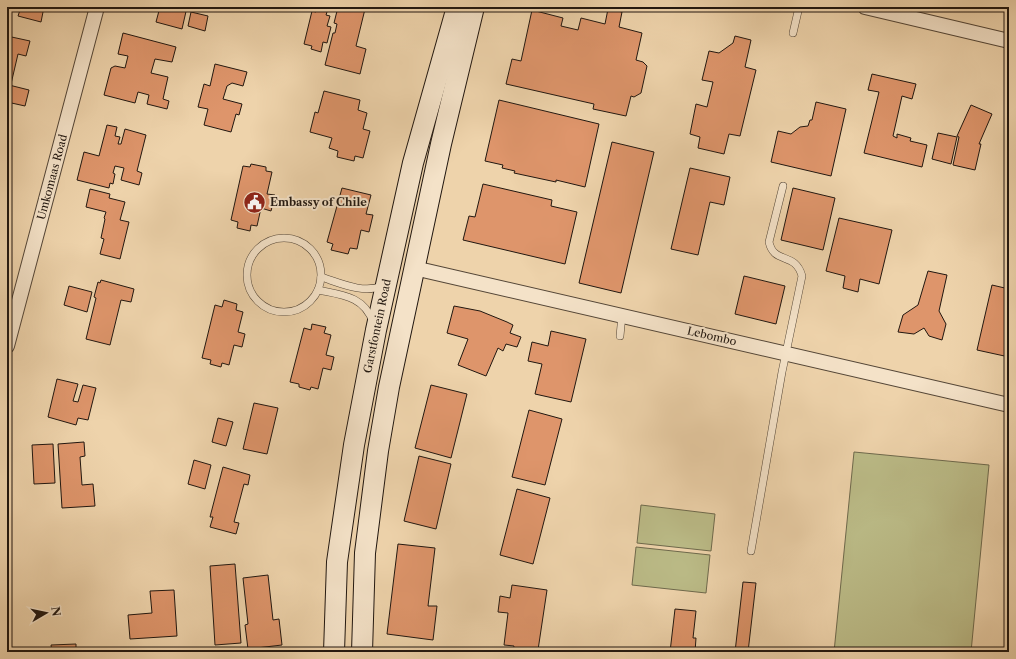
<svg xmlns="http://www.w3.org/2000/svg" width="1016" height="659" font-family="'Libre Caslon Text',serif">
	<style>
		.green { fill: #bbbb87; stroke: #6e694c }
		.building { fill: #de956b; stroke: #211710 }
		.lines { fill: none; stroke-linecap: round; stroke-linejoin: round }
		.service-casing { stroke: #544637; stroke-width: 8 }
		.minor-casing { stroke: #544637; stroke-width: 16 }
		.secondary-casing { stroke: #211710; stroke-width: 22 }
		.service { stroke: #f4e2c8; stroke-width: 7 }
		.minor { stroke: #f4e2c8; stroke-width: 14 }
		.secondary { stroke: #f4e2c8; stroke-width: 20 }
		.labels { text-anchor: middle; stroke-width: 4; stroke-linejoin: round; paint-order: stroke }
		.street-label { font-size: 11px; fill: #211710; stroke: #f4e2c8 }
		.poi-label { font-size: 11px; font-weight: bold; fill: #211710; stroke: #f4e2c8; text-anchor: start }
	</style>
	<rect width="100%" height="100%" fill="#eed3ab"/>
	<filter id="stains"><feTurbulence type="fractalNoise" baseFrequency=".005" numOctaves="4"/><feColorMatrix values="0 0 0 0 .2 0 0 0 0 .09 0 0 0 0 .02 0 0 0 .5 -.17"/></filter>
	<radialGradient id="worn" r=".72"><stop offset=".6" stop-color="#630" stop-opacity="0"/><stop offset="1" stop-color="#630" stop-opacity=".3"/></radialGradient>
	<g class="green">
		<polygon points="854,452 989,465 971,652 834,652"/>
		<polygon points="641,505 715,514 711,551 637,543"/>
		<polygon points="636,547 710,555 706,593 632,585"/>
	</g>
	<g class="building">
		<polygon points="21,7 44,7 41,22 18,16"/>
		<polygon points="160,7 187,7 182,29 156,22"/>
		<polygon points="317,7 328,9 326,15 330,16 327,26 331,27 327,43 323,42 321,52 311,49 312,46 304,44 312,11 316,12"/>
		<polygon points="338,7 356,7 365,9 356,46 366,49 360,74 325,65 333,33 335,33 337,24 334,23"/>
		<polygon points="608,9 622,12 619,27 642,33 636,60 643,62 647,66 641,93 634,97 631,96 626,116 593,109 594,104 506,84 512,59 521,61 532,10 563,18 561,26 578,30 581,18 605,24"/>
		<polygon points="191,12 208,16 205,31 188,26"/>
		<polygon points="123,33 176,47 172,62 155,59 151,73 168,77 163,99 169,101 167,109 147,104 149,95 138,92 135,103 104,95 111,68 115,66 125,68 128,56 118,54"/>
		<polygon points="7,36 30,41 26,56 18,54 11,84 7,83"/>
		<polygon points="735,36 751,40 745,67 756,70 740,136 729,134 724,154 698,148 700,137 690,134 696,104 707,107 713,82 702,80 709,51 719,53 733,43"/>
		<polygon points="215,64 247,72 243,86 232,83 227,86 223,99 242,104 239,115 236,114 231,132 204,125 208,109 198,107 204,84 210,86"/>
		<polygon points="872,74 916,84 912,99 902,96 893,136 897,138 897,134 911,138 910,141 927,145 922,167 864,153 879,92 868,90"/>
		<polygon points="9,85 29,90 25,106 7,102 7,94"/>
		<polygon points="324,91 360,100 358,110 367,113 363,129 370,131 363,158 355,156 354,161 337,157 338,151 329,148 332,138 310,132 315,112 318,113"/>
		<polygon points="499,100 599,124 585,187 556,180 556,182 514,173 515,171 502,168 503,165 485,161"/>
		<polygon points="816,102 846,109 831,176 771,162 778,131 791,134 800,127 808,126 810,120 812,120"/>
		<polygon points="971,105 992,114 979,144 981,144 975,170 953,165 959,137 957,136"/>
		<polygon points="107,125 117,127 115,136 120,137 118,144 121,144 125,129 146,135 137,171 142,173 139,185 121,180 124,168 115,166 113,173 115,174 113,184 110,183 109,188 77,180 84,152 99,156"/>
		<polygon points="938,133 957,137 951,164 932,159"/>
		<polygon points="612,142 654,152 621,293 579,283"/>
		<polygon points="251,164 266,167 266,171 272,172 267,194 275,195 271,211 261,208 257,226 251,225 250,231 237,228 238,222 231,220 243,166 250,167"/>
		<polygon points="690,168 730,177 724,205 710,202 698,255 671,249"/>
		<polygon points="483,184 552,200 551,206 577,212 565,264 463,240 469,216 475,217"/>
		<polygon points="342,188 371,195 366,214 373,215 369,232 361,230 357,249 350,248 348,254 331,250 333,244 327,242"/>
		<polygon points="793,188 835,198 823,250 781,240"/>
		<polygon points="90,189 110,194 109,198 125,202 120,220 129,222 120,259 100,254 104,239 101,238 105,219 104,218 106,212 86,207"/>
		<polygon points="839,218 892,230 879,284 860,279 858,292 843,288 845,276 826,271"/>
		<polygon points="928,271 947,275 939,311 946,324 942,340 929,336 924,328 914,334 898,332 903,315 918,305"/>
		<polygon points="744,276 785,286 776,324 735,314"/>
		<polygon points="101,280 134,289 131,302 121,300 110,345 86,339 96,298 94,297 98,282 100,283"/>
		<polygon points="992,285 1009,289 1009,357 977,350"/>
		<polygon points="69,286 92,292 87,312 64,305"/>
		<polygon points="224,300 237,304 236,310 243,312 238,332 245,334 242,347 234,345 229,365 222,363 221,367 210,364 211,360 202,358 215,305 222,307"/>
		<polygon points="454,306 480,311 507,322 513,325 510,333 521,337 517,347 506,344 503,351 498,348 486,376 458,365 468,339 447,333"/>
		<polygon points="312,324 326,327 324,333 331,335 326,355 334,357 331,370 323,368 318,389 311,387 310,390 299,387 299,384 290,382 304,328 311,330"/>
		<polygon points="551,331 586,339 571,402 535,394 542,364 528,361 532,342 548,346"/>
		<polygon points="57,379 78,384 73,401 78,402 83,385 96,388 88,420 78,418 76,425 48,417"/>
		<polygon points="431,385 467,394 451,458 415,448"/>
		<polygon points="254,403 278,408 267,454 243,449"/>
		<polygon points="529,410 562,419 545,485 512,477"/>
		<polygon points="218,418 233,422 226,446 212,442"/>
		<polygon points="84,442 85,456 80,457 82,485 93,484 95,506 62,508 58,444"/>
		<polygon points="53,444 55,483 34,484 32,445"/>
		<polygon points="419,456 451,464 436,529 404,521"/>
		<polygon points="194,460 211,465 205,489 188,484"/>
		<polygon points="223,467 250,475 248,485 244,484 234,522 239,523 236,534 210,527 213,517 210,517"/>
		<polygon points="517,489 550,498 533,564 500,555"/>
		<polygon points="398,544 435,548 428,606 437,606 433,640 387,634"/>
		<polygon points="235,564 241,643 215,645 210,566"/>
		<polygon points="268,575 273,620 279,619 282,645 248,649 245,625 248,624 243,578"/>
		<polygon points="743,582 756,583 748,652 735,652"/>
		<polygon points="512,585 547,590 538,650 532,649 532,652 513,652 514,646 504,645 508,613 498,612 500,596 510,598"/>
		<polygon points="174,590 177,636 130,639 128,615 152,613 150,591"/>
		<polygon points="675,609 696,611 693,638 696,638 695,652 670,652"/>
		<polygon points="76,644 76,652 52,652 51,645"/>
	</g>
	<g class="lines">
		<defs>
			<g id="service">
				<polyline points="793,33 799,7"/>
				<circle cx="284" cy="275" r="37"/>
				<path d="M321,277C340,283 363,294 382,286"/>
				<path d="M318,290C342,295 364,296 373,322"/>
				<polyline points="620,336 622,315"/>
				<path d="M751,551L782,372L802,276C795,251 774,265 769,242L783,186"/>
			</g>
			<g id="minor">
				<polyline points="865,7 1009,41"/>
				<polyline points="414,268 1009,405"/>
				<polyline points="7,346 97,7"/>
			</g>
			<g id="secondary">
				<polyline points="334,652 337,562 354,445 376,330 413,163 457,7"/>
				<polyline points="362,652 365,553 378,451 389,387 441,144 474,7"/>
			</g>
		</defs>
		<use href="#service" class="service-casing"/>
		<use href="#minor" class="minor-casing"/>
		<use href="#secondary" class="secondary-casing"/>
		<use href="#service" class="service"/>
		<use href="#minor" class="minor"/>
		<use href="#secondary" class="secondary"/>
	</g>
	<defs>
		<symbol id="civic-disc" viewBox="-11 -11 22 22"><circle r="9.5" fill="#8f2418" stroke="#f4e2c8"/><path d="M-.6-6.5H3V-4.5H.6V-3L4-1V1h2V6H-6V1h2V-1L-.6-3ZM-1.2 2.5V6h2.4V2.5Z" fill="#fff"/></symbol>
	</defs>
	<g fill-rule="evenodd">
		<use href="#civic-disc" x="242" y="190" width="25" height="25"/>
	</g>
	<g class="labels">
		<g class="street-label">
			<text transform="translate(52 177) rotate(-75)" y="4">Umkomaas Road</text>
			<text transform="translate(377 326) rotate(-78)" y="4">Garstfontein Road</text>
			<text transform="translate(712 336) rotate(13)" y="4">Lebombo</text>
		</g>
		<g class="poi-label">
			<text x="270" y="206">Embassy of Chile</text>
		</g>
	</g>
	<rect width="1016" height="659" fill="none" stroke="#eed3ab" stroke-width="24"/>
	<rect x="8" y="8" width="1000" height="643" fill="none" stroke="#211710" stroke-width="2"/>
	<rect x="12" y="12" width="992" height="635" fill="none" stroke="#211710"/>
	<g transform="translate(46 613) rotate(81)" stroke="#f4e2c8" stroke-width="3" paint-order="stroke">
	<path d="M0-3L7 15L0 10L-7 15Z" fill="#211710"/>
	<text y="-6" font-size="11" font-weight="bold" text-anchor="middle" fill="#211710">N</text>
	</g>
	<rect width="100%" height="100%" filter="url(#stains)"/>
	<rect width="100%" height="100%" fill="url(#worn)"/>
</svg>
